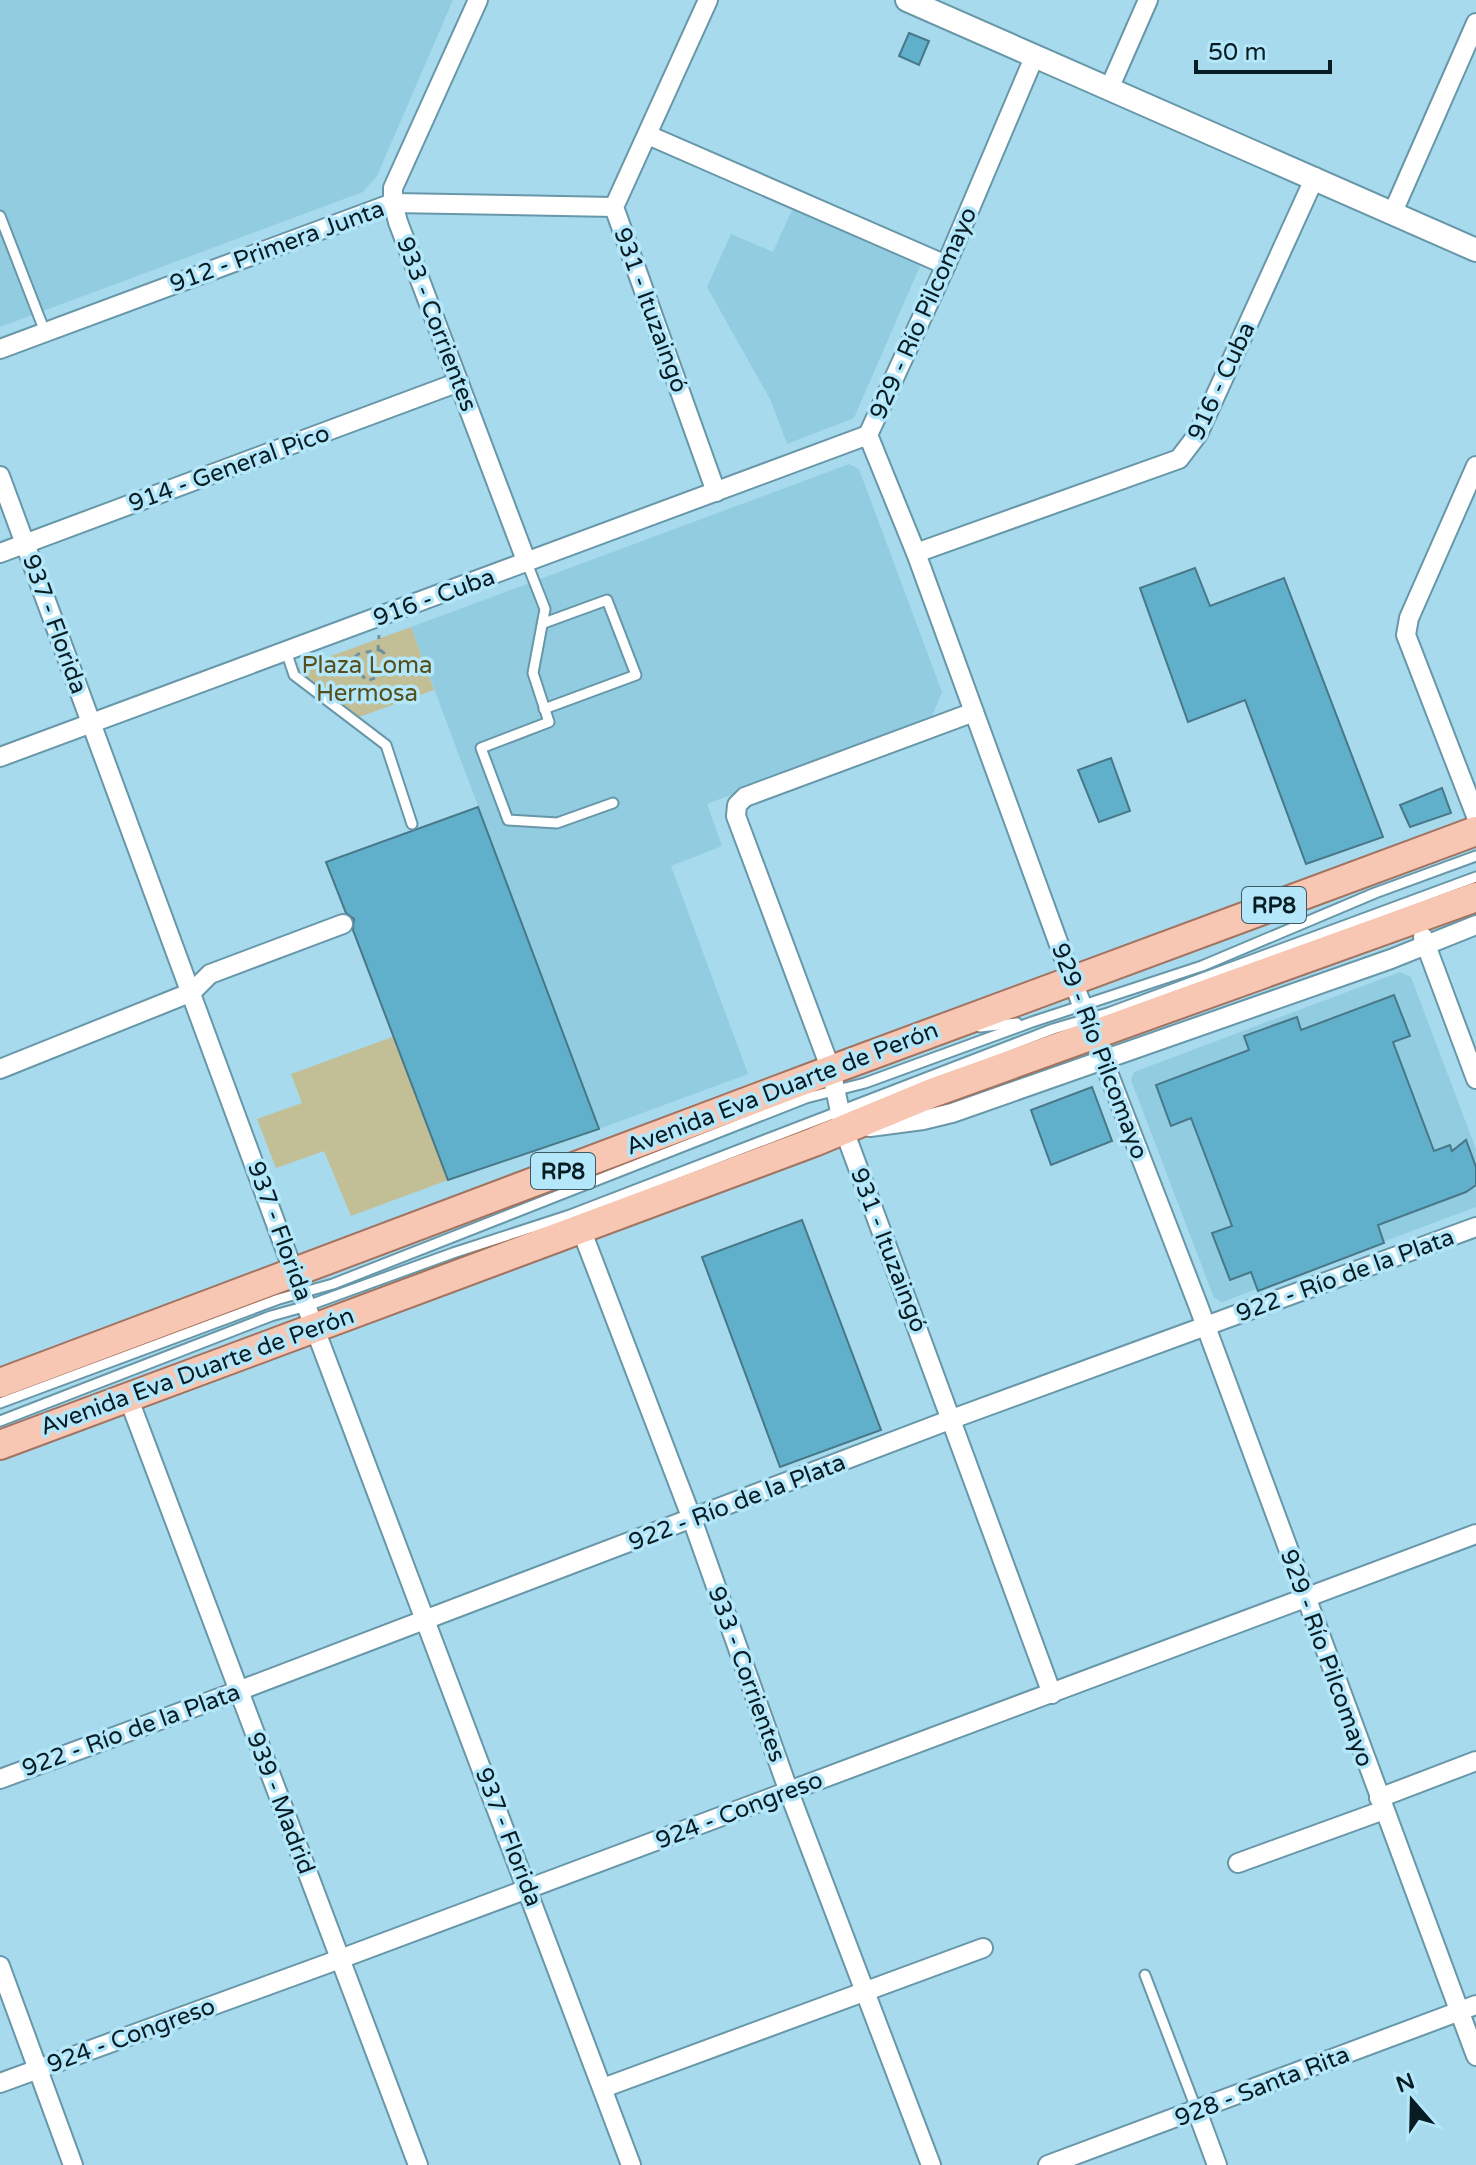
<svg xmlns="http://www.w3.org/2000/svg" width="1476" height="2165" font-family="'Varela Round',sans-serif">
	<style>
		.built { fill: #92cce0 }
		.green { fill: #c2be95 }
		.building { fill: #60b0cc; stroke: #487787; stroke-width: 2 }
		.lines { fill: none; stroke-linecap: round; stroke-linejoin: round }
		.service-casing { stroke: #6797a8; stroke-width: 13 }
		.minor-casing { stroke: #6797a8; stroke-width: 22 }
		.tertiary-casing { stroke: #6797a8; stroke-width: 26 }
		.primary-casing { stroke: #a17360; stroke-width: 32 }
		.path { stroke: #6c92a1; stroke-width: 3; stroke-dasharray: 6 6; stroke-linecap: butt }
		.service { stroke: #fff; stroke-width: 9 }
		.minor { stroke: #fff; stroke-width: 18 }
		.tertiary { stroke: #fff; stroke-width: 22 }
		.primary { stroke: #f8c7b3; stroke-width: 28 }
		.labels { text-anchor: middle; stroke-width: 7; stroke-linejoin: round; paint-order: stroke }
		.shield { fill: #b5e7fa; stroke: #3c5964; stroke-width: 2 }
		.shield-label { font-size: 22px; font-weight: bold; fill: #081c23 }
		.street-label { font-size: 24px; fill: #081c23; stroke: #b5e7fa }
		.park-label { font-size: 24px; fill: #56501d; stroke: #b5e7fa }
	</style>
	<rect width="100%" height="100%" fill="#a8daed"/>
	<g class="built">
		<polygon points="0,0 453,0 377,176 363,192 0,327"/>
		<polygon points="792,210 920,266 854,418 787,444 771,401 707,287 731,234 773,252"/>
		<polygon points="849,464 859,469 942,692 931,719 707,804 722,846 671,866 748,1074 599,1129 411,627"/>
		<polygon points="1400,972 1411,977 1476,1149 1476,1207 1222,1302 1214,1298 1131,1080 1134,1072"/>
	</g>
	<g class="green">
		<polygon points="411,627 434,690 359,717 295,669"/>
		<polygon points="395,1036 448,1180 351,1216 324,1151 276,1168 257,1119 302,1103 291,1074"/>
	</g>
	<g class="building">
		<polygon points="909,33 929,41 919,65 899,56"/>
		<polygon points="1195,568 1210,606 1284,578 1383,837 1306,864 1245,700 1188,722 1140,588"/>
		<polygon points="1111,758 1130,811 1099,822 1078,770"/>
		<polygon points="1442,788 1451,813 1410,827 1400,805"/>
		<polygon points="478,807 599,1129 448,1180 353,930 354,919 346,913 326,862"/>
		<polygon points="1394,995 1410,1036 1393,1042 1434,1151 1450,1145 1452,1151 1466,1140 1476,1167 1476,1185 1466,1192 1378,1225 1384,1243 1258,1291 1251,1272 1230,1280 1212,1233 1232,1226 1191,1118 1171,1126 1156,1085 1249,1050 1244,1036 1297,1017 1301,1030"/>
		<polygon points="1092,1087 1112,1141 1051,1165 1031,1110"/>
		<polygon points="802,1220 881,1430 780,1467 702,1257"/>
	</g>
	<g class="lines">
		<defs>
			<g id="service">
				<polyline points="0,216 45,332"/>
				<polyline points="527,563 545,609 533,673 549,722 481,748 508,820 557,823 613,803"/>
				<polyline points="286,651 294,675 386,745 412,824"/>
				<polyline points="544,709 636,675 607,600 544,623"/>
				<polyline points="980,1027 1017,1023"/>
				<polyline points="0,1403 279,1299 333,1284 806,1098 865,1083 1032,1022 1202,966 1375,893 1476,856"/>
				<polyline points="0,1421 271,1316 307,1306 453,1253 570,1215 1053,1029 1108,1013 1476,877"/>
				<polyline points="1145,1975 1197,2111"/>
			</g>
			<g id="minor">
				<polyline points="478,0 393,188 393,203 398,222 527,563"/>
				<polyline points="708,0 614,207 716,492"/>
				<polyline points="1035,55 946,265 868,435 916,553 1065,961 1198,1305 1476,2056"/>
				<polyline points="1109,89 1148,0"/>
				<polyline points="648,135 946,265"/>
				<polyline points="1393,212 1476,23"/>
				<polyline points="0,349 393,203 614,207"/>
				<polyline points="1476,466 1409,618 1406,635 1476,816"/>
				<polyline points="0,476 301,1292 631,2165"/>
				<polyline points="0,553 459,382"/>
				<polyline points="916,553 1179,459 1198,434 1315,177"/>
				<polyline points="974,712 745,797 737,805 736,816 831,1070 844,1130 1052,1694"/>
				<polyline points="0,757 868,435"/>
				<polyline points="1423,937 1476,1079"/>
				<polyline points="0,1069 192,992 210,974 343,924"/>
				<polyline points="870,1127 923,1120 952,1113 1391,959 1476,925"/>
				<polyline points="581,1229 692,1519 789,1792 931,2165"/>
				<polyline points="128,1397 418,2165"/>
				<polyline points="0,1779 238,1691 952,1419 1476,1227"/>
				<polyline points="1379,1798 1476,1761"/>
				<polyline points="1238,1863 1384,1810"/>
				<polyline points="0,1966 73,2165"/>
				<polyline points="0,2083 340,1959 1476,1534"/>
				<polyline points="603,2088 983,1948"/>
				<polyline points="1197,2111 1217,2165"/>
				<polyline points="1048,2165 1476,2005"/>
			</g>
			<polyline id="tertiary" points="907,0 1476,250"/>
			<g id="primary">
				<polyline points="0,1383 831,1070 1476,831"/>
				<polyline points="0,1445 814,1142 932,1093 1476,897"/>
			</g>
		</defs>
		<use href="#service" class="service-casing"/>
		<use href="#minor" class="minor-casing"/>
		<use href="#tertiary" class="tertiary-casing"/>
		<use href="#primary" class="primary-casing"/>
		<g class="path">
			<polygon points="380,650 384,653 387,663 382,675 367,681 361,674 351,673 348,662 360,653"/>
			<polyline points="378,651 379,635"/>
		</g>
		<use href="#service" class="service"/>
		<use href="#minor" class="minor"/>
		<use href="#tertiary" class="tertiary"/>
		<use href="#primary" class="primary"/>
	</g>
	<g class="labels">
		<g class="shield">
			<rect x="1242" y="887" width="64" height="36" rx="6"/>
			<rect x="531" y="1153" width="64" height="36" rx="6"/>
		</g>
		<g class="shield-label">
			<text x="1274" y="913">RP8</text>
			<text x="563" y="1179">RP8</text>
		</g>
		<g class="street-label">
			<text transform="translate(277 246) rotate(-20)" y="8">912 - Primera Junta</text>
			<text transform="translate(651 310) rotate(70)" y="8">931 - Ituzaingó</text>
			<text transform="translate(923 313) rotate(-66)" y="8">929 - Río Pilcomayo</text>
			<text transform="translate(437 324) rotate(69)" y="8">933 - Corrientes</text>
			<text transform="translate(1221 381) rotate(-65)" y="8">916 - Cuba</text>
			<text transform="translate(229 468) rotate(-20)" y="8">914 - General Pico</text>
			<text transform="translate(434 597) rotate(-20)" y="8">916 - Cuba</text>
			<text transform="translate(55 624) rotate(70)" y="8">937 - Florida</text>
			<text transform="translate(1100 1051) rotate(69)" y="8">929 - Río Pilcomayo</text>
			<text transform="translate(782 1088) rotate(-21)" y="8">Avenida Eva Duarte de Perón</text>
			<text transform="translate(280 1231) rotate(70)" y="8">937 - Florida</text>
			<text transform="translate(889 1250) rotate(69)" y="8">931 - Ituzaingó</text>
			<text transform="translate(1345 1275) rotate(-20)" y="8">922 - Río de la Plata</text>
			<text transform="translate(197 1371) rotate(-20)" y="8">Avenida Eva Duarte de Perón</text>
			<text transform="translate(737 1502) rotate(-21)" y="8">922 - Río de la Plata</text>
			<text transform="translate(1327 1658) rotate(70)" y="8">929 - Río Pilcomayo</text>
			<text transform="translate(747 1674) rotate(70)" y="8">933 - Corrientes</text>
			<text transform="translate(131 1730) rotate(-20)" y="8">922 - Río de la Plata</text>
			<text transform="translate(281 1803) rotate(69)" y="8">939 - Madrid</text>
			<text transform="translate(739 1810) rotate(-21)" y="8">924 - Congreso</text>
			<text transform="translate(509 1837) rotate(69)" y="8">937 - Florida</text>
			<text transform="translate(131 2035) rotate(-20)" y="8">924 - Congreso</text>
			<text transform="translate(1262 2086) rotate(-21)" y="8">928 - Santa Rita</text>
		</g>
		<g class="park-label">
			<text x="367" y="673">Plaza Loma<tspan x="367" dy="28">Hermosa</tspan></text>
		</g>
	</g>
	<g transform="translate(1412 2101) rotate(340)" stroke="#b5e7fa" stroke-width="6" paint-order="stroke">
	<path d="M0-6L14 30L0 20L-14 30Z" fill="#081c23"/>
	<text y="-12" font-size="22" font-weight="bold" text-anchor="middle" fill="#081c23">N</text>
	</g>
	<path d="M1196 60v12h134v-12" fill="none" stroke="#081c23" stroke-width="4"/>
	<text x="1208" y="60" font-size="24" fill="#081c23" stroke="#b5e7fa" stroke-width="6" paint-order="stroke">50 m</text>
</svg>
